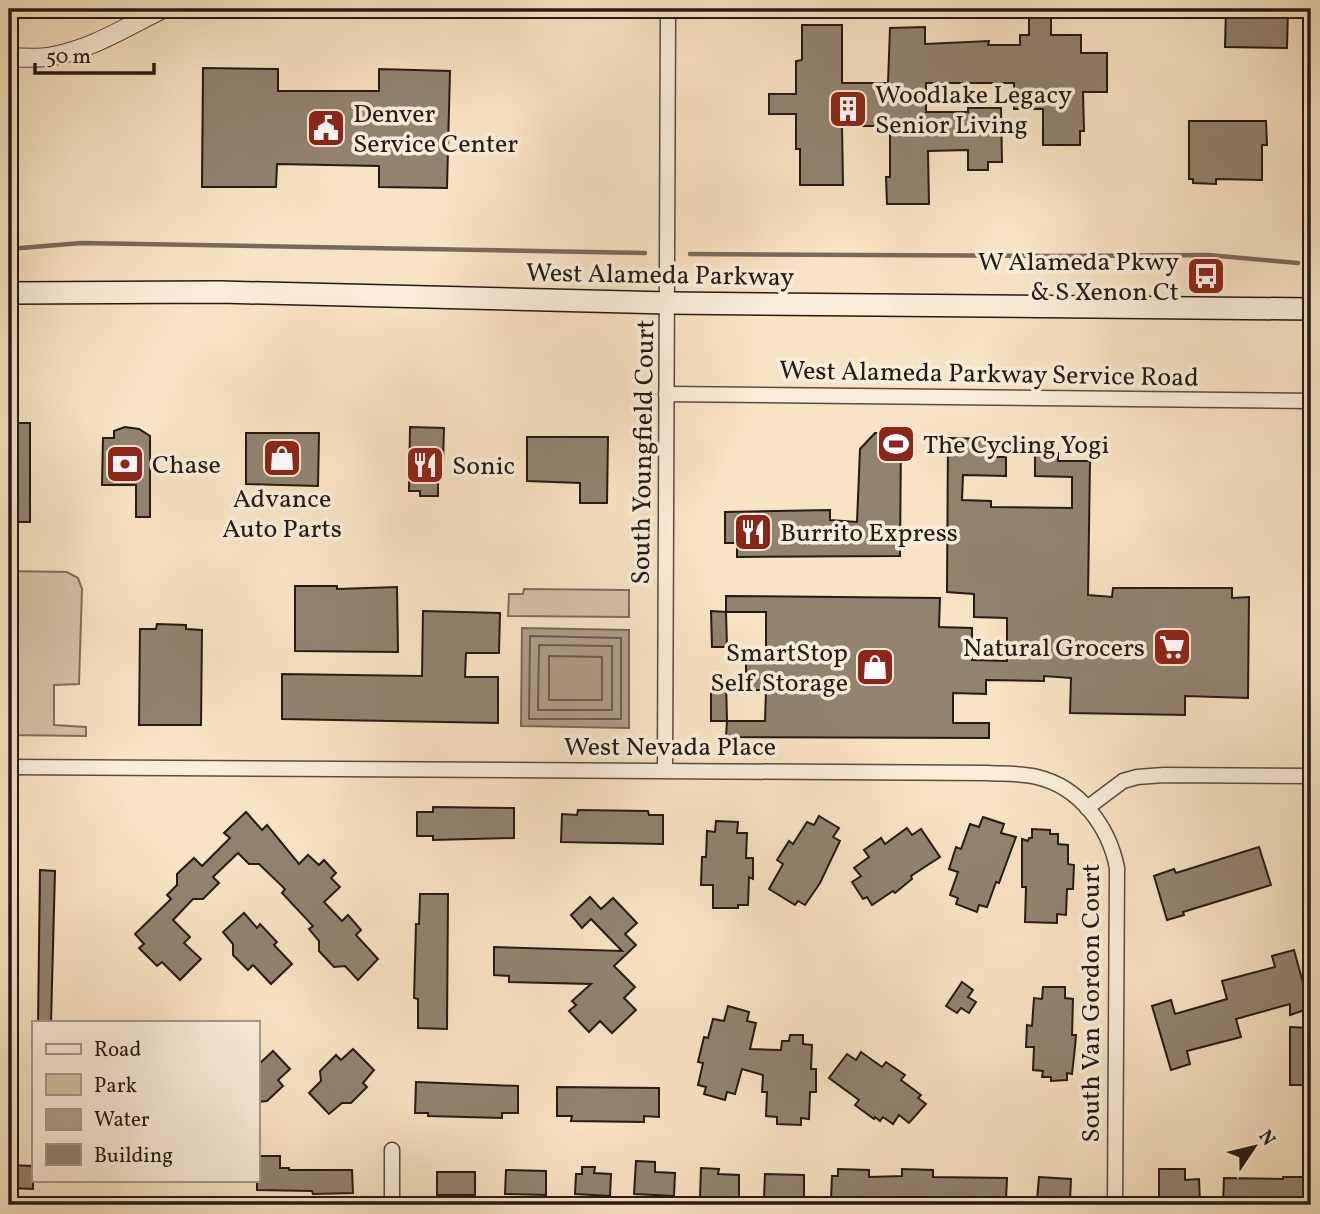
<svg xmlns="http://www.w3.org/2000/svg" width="1320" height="1214" font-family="Vollkorn,serif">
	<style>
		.green { fill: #d4c1a6; stroke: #7c6e5c; stroke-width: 2 }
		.water { fill: #b09f88; stroke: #786a59; stroke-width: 2 }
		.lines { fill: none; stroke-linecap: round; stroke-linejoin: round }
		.shore { stroke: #6a5c4e; stroke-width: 2 }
		.stream { stroke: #786a59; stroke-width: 4.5 }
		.building { fill: #92836f; stroke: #241a13; stroke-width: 2 }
		.minor-casing { stroke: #594c3f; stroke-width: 17 }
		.tertiary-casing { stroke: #594c3f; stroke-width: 20 }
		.secondary-casing { stroke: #241a13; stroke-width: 24 }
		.minor { stroke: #faedd9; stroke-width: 14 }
		.tertiary { stroke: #faedd9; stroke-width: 18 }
		.secondary { stroke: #faedd9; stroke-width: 21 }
		.labels { text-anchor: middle; stroke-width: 7; stroke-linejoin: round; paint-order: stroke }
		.poi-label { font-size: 26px; fill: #241a13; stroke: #faedd9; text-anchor: start }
		.street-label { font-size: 26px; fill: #241a13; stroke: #faedd9 }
	</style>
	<rect width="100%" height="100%" fill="#f8e3c4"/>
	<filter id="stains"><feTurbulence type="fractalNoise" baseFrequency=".00286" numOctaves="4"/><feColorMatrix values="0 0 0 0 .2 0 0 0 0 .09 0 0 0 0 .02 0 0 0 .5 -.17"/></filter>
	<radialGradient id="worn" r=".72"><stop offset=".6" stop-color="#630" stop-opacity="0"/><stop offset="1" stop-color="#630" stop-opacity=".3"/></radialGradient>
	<g class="green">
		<polygon points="9,571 67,572 78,578 82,589 79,684 54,685 54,725 86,727 86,736 9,735"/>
		<polygon points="524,589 629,590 629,617 508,616 509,594 523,594"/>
	</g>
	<polygon class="water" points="522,628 629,630 629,728 521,726"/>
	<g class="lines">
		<g class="shore">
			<polygon points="530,636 621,638 621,719 529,719"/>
			<polygon points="539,645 612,646 612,710 538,710"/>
			<polygon points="549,656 602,657 602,700 549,700"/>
		</g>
		<g class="stream">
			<polyline points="9,249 81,243 645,253"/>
			<polyline points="690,254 1051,256 1208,255 1298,263"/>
		</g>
	</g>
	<g class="building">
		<polygon points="1226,9 1288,9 1287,48 1225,47"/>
		<polygon points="1029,14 1051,14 1051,35 1081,35 1081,53 1107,53 1107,92 1083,92 1084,131 1080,131 1080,145 1043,145 1043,109 1014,109 1014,83 926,83 926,112 968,112 968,108 1001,108 1002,162 988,162 988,170 968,170 968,150 928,151 929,204 887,204 886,177 890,177 890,126 842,126 843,185 800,185 800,149 796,149 796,114 769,114 769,94 796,94 796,61 802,60 802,25 842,25 842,83 888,83 890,28 925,27 925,44 989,41 988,45 1020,45 1020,35 1029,35"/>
		<polygon points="203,68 278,69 278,91 379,91 379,69 450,71 447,188 379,187 379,166 277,164 276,187 202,187"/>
		<polygon points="1189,121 1266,121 1267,145 1262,145 1262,180 1216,179 1216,184 1193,183 1193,179 1189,179"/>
		<rect x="9" y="423" width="21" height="99"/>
		<polygon points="125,427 139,429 150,436 150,517 136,517 136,485 102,485 103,438 114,438 114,431"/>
		<polygon points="410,427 444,428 443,464 438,464 438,496 420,496 420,491 409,491"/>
		<polygon points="246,433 319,433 318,486 246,484"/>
		<polygon points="875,433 901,434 900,556 737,557 737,543 725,543 725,512 830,510 830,520 857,522 860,449"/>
		<polygon points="527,437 608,437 607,503 580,503 580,483 527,481"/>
		<polygon points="948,438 991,439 992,457 1006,457 1006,476 963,475 962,500 991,501 991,507 1072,508 1072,477 1035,476 1035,453 1058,453 1058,461 1090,461 1088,595 1112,597 1113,588 1232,588 1232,598 1249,597 1248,698 1185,696 1185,715 1070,713 1071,678 1044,676 1044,681 986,680 986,694 953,693 953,723 989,723 989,738 726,737 727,721 765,721 766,690 746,690 746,658 766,658 766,612 726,612 726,596 940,598 939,627 972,628 972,660 1007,661 1007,618 974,617 974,594 947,592"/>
		<polygon points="295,586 337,586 337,589 397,587 398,652 295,651"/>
		<polygon points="423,611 500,613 499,653 466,653 465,677 498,677 498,723 282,719 282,674 422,676"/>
		<polygon points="711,611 726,612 727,647 712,647"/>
		<polygon points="157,624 186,625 186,629 202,630 201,725 139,725 140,629 156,629"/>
		<polygon points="711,681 726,681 727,721 711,721"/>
		<polygon points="433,807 514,808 514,838 433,840 433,836 417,836 417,812 433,812"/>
		<polygon points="578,810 648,811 649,815 663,815 663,844 561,842 562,814 577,815"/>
		<polygon points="246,812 262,830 267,825 299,864 308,855 319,865 324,860 336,873 331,878 340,887 324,902 342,921 348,915 361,930 356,935 378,959 358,980 345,966 334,967 319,951 319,941 309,929 313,926 282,893 285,889 259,864 249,864 238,853 213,877 219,883 203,899 193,899 173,920 190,937 184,943 201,959 180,980 162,962 157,966 139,948 144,944 135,934 171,899 167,895 177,885 177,874 194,858 202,866 230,838 224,833"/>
		<polygon points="819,816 839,828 833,837 840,841 820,883 805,905 798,901 795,905 769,889 783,864 777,860 789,841 793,844 807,822 814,825"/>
		<polygon points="983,817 1004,824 1001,833 1016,837 999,883 996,882 987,907 979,905 977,912 956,904 958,898 950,895 958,872 949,869 956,847 961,849 970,824 979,827"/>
		<polygon points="716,821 738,822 737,833 747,833 746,858 753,858 753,879 749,877 748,905 738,905 738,908 713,908 713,885 701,885 702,857 706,857 707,831 715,832"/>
		<polygon points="907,828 912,835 921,829 940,857 911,876 912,879 895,893 893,891 872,905 867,897 863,899 852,882 861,876 854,868 869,857 864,850 881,838 885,844"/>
		<polygon points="1032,829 1050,830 1050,834 1058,834 1058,844 1068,845 1068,864 1074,865 1073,889 1067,889 1066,915 1057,914 1057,923 1025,922 1026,887 1022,887 1022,839 1028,841 1029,838 1032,838"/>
		<polygon points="1259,847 1271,885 1183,912 1184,915 1167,920 1154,876 1174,869 1176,873"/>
		<polygon points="40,870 55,871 51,1023 38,1023"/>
		<polygon points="420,894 448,894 447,1029 418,1028 418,999 414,998 416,924 419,924"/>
		<polygon points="590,897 601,909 613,898 637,923 625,934 636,945 614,966 635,987 624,998 636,1010 612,1033 600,1021 589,1032 569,1011 576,1005 572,1001 591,984 509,982 509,976 494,975 494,947 622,951 591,919 582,928 571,915"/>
		<polygon points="244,913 257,928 260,924 277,942 274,945 292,964 271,984 253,965 248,970 233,955 233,944 223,932"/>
		<polygon points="1294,950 1310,1008 1290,1015 1290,1004 1236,1019 1241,1037 1187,1051 1190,1064 1171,1070 1152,1006 1171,1000 1175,1014 1227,999 1222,981 1275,967 1272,956"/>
		<polygon points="962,982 973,990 968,997 976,1002 969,1013 961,1008 957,1013 946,1006"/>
		<polygon points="1043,987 1065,987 1065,998 1073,999 1072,1035 1076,1035 1075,1047 1072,1074 1067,1073 1067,1080 1051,1081 1051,1077 1042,1077 1043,1071 1033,1070 1034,1047 1026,1047 1027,1025 1032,1026 1034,998 1042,999"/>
		<polygon points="728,1006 749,1012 747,1021 756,1023 750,1049 781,1050 782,1041 789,1041 790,1035 803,1035 803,1044 812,1045 811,1069 816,1069 816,1092 810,1092 809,1119 801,1118 801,1125 777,1124 777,1117 766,1116 767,1092 762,1092 763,1075 742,1069 735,1094 727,1092 725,1100 704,1094 706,1087 698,1085 703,1063 698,1062 704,1037 708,1038 713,1019 724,1021"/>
		<polygon points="1290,1027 1311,1028 1311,1085 1290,1085"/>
		<polygon points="353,1049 374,1070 363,1083 367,1087 351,1103 342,1103 329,1114 309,1093 321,1081 320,1071 336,1055 341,1060"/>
		<polygon points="273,1051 290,1069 278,1080 283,1086 267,1101 257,1102 257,1066"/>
		<polygon points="861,1052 882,1067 886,1062 905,1075 901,1080 921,1095 918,1098 926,1104 909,1123 899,1115 893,1124 883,1117 880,1121 875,1117 874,1119 855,1105 859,1100 829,1078 847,1054 856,1060"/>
		<polygon points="416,1082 518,1086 518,1113 502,1113 502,1118 428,1116 428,1113 415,1113"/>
		<polygon points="557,1087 659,1088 659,1117 644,1116 644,1122 571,1121 572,1116 557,1116"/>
		<polygon points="257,1156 280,1156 280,1168 289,1168 289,1170 352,1170 353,1193 313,1194 312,1191 257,1190"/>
		<polygon points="636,1161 655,1162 655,1172 675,1173 674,1196 634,1194"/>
		<polygon points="9,1165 33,1166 33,1189 9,1188"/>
		<polygon points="582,1167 595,1167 594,1173 611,1174 610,1196 575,1194 576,1174 582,1174"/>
		<polygon points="701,1168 719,1169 718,1174 739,1175 739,1198 700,1197"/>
		<polygon points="838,1169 869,1170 869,1177 902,1176 902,1169 933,1170 933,1177 1007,1178 1006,1200 831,1198 832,1176 838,1176"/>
		<polygon points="1159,1169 1185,1169 1185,1180 1199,1179 1200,1202 1159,1202"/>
		<polygon points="506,1170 546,1171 546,1195 505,1194"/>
		<rect x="437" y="1172" width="38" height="23"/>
		<polygon points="765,1174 804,1175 804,1198 764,1197"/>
		<polygon points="1039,1177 1071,1179 1070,1202 1037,1200"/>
		<polygon points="1283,1177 1311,1177 1311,1200 1223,1201 1224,1178 1283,1179"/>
	</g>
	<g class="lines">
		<defs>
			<g id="minor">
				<polyline points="666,394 1311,401"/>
				<path d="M9,767L988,773C1004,774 1021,773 1037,777C1080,787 1109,827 1117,868L1115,1205"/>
				<polyline points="665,770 668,9"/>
				<polyline points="1087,808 1123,781 1137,777 1164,775 1311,776"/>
				<polyline points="392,1150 392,1205"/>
			</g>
			<path id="tertiary" d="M9,57C23,58 38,59 53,56C92,49 128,26 163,9"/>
			<polyline id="secondary" points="9,293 220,292 668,303 1311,309"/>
		</defs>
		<use href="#minor" class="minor-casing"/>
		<use href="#tertiary" class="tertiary-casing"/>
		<use href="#secondary" class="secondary-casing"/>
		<use href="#minor" class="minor"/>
		<use href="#tertiary" class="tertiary"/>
		<use href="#secondary" class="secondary"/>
	</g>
	<defs>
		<symbol id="building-square" viewBox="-11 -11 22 22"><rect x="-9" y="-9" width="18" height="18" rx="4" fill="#8f2418" stroke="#faedd9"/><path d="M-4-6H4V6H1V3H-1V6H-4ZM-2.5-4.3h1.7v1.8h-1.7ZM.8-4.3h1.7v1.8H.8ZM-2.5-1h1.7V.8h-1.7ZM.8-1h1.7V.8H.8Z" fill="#fff"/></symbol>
		<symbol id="civic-square" viewBox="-11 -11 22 22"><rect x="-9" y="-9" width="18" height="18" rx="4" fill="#8f2418" stroke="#faedd9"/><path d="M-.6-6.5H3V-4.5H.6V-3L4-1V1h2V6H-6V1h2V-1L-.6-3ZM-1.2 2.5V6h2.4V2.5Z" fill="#fff"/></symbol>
		<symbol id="bus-square" viewBox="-11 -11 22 22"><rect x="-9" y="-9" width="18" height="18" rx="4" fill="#8f2418" stroke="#faedd9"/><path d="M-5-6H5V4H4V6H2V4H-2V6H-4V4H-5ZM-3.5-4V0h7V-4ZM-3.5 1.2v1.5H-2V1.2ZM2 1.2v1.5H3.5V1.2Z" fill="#fff"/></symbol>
		<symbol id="stadium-square" viewBox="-11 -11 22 22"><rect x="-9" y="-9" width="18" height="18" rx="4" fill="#8f2418" stroke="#faedd9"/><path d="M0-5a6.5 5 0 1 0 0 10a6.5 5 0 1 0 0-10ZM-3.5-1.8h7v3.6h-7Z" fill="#fff"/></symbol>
		<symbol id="shop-square" viewBox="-11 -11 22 22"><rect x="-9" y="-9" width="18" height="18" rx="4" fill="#8f2418" stroke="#faedd9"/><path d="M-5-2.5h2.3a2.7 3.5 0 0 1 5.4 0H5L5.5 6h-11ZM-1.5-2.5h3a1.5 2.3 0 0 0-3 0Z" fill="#fff"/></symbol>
		<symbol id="bank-square" viewBox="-11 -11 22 22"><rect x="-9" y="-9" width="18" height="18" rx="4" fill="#8f2418" stroke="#faedd9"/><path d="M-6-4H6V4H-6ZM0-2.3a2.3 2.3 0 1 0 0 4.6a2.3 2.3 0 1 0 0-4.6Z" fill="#fff"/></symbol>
		<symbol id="restaurant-square" viewBox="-11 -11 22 22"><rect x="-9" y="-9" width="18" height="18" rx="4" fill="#8f2418" stroke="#faedd9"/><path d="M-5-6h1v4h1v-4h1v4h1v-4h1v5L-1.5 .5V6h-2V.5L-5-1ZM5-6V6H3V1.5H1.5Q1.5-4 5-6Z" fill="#fff"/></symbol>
		<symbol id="supermarket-square" viewBox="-11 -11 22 22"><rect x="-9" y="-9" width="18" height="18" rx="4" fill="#8f2418" stroke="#faedd9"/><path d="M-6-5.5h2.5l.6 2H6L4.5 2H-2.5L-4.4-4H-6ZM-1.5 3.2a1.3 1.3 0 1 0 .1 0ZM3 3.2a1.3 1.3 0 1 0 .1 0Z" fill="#fff"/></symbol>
	</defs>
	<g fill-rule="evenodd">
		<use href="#building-square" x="826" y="87" width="44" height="44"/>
		<use href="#civic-square" x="304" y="106" width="44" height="44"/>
		<use href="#bus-square" x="1184" y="254" width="44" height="44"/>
		<use href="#stadium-square" x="874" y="422" width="44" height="44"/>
		<use href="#shop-square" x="260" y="436" width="44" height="44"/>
		<use href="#bank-square" x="103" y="442" width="44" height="44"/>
		<use href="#restaurant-square" x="403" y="443" width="44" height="44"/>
		<use href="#restaurant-square" x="731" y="510" width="44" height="44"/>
		<use href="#supermarket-square" x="1150" y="625" width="44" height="44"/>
		<use href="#shop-square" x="853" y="645" width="44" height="44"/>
	</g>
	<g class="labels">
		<g class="poi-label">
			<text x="875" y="103">Woodlake Legacy<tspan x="875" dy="30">Senior Living</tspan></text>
			<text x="353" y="122">Denver<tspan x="353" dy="30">Service Center</tspan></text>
			<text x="1179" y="270" text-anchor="end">W Alameda Pkwy<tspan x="1179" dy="30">&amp; S Xenon Ct</tspan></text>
			<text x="923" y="453">The Cycling Yogi</text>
			<text x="152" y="473">Chase</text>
			<text x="452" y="474">Sonic</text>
			<text x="282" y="507" text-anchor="middle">Advance<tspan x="282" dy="30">Auto Parts</tspan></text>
			<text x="780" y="541">Burrito Express</text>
			<text x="1145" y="656" text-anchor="end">Natural Grocers</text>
			<text x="848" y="661" text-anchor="end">SmartStop<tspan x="848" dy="30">Self Storage</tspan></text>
		</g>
		<g class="street-label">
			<text transform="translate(660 274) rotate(1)" y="9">West Alameda Parkway</text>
			<text transform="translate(989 373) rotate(1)" y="9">West Alameda Parkway Service Road</text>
			<text transform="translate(642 452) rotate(-89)" y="9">South Youngfield Court</text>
			<text x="670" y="755">West Nevada Place</text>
			<text transform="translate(1090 1003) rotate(-90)" y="9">South Van Gordon Court</text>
		</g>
	</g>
	<rect width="1320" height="1214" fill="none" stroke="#f8e3c4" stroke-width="35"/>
	<rect x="10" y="10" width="1299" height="1193" fill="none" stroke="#241a13" stroke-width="3.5"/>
	<rect x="18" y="18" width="1285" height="1179" fill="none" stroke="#241a13" stroke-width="2"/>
	<rect x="32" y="1021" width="228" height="161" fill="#faedd9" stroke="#a4998a" stroke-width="2"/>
	<rect x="46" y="1044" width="35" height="10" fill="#faedd9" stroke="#a4998a" stroke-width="2"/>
	<text x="94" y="1056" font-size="21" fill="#241a13">Road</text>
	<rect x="46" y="1074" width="35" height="21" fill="#d4c1a6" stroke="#a4998a" stroke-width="2"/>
	<text x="94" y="1092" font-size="21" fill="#241a13">Park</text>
	<rect x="46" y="1109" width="35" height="21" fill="#b09f88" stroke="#a4998a" stroke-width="2"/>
	<text x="94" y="1126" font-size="21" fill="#241a13">Water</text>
	<rect x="46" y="1144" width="35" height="21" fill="#92836f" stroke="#a4998a" stroke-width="2"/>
	<text x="94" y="1162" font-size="21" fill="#241a13">Building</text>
	<g transform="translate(1254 1147) rotate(55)" stroke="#faedd9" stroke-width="5" paint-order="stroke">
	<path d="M0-5L12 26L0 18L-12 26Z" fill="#241a13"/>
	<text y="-10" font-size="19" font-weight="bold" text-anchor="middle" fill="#241a13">N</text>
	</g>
	<path d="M35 63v10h119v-10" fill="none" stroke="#241a13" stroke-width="3.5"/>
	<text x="46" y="63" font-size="21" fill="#241a13" stroke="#faedd9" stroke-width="5" paint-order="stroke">50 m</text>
	<rect width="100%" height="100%" filter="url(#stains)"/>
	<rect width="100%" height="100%" fill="url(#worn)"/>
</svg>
